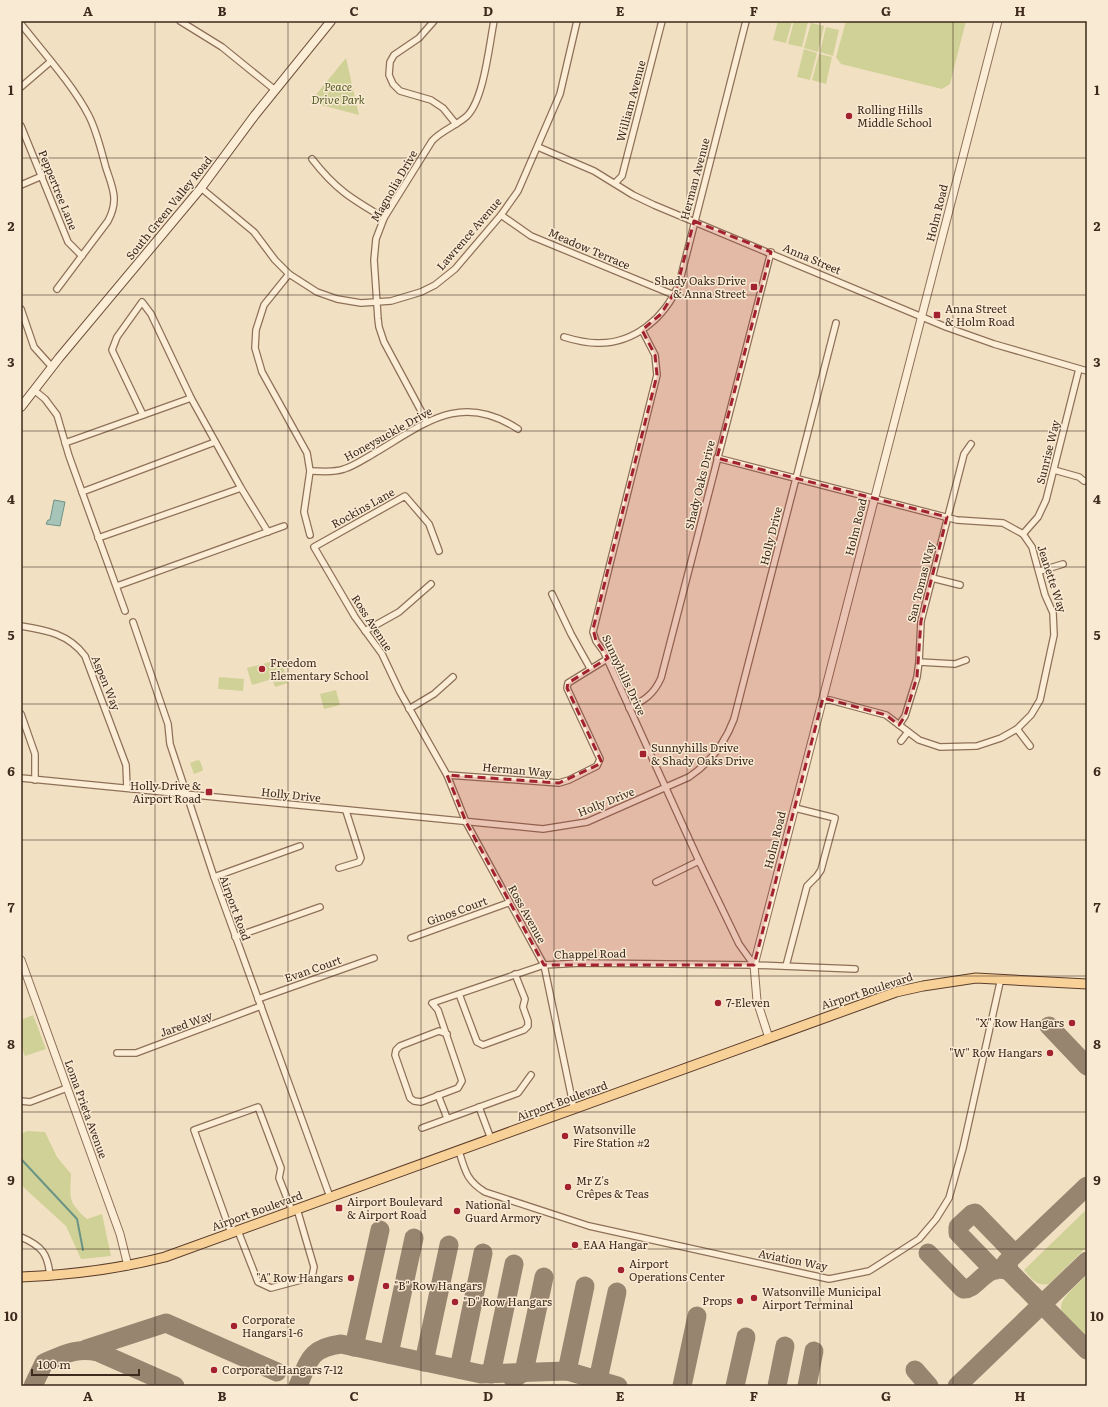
<svg xmlns="http://www.w3.org/2000/svg" width="1108" height="1407" font-family="Literata,serif">
	<style>
		.green { fill: #d0d196 }
		.water { fill: #a6c4b8; stroke: #6b9486 }
		.lines { fill: none; stroke-linecap: round; stroke-linejoin: round }
		.stream { stroke: #6b9486; stroke-width: 2 }
		.taxiway { stroke: #988570; stroke-width: 19 }
		.minor-casing { stroke: #8e7058; stroke-width: 8 }
		.tertiary-casing { stroke: #8e7058; stroke-width: 9 }
		.secondary-casing { stroke: #70513b; stroke-width: 10 }
		.primary-casing { stroke: #5c3e2c; stroke-width: 11 }
		.minor { stroke: #fcedd7; stroke-width: 5.5 }
		.tertiary { stroke: #fcedd7; stroke-width: 7 }
		.secondary { stroke: #fcedd7; stroke-width: 8 }
		.primary { stroke: #f8d198; stroke-width: 9 }
		.marked { fill: #a3222f; fill-opacity: 0.2; stroke: #a3222f; stroke-width: 3; stroke-dasharray: 8 5; stroke-linejoin: round }
		.grid { fill: none; stroke: #3d2a1d; stroke-width: 1; stroke-opacity: 0.55 }
		.poi-dot { fill: #a3222f; stroke: #f9ead3; stroke-width: 1.5 }
		.labels { text-anchor: middle; stroke-width: 3; stroke-linejoin: round; paint-order: stroke }
		.park-label { font-size: 11px; font-style: italic; fill: #525b22; stroke: #f9ead3 }
		.street-label { font-size: 11px; fill: #3d2a1d; stroke: #f9ead3 }
		.poi-label { font-size: 11px; fill: #3d2a1d; stroke: #f9ead3; text-anchor: start }
		.neatline { fill: none; stroke: #3d2a1d; stroke-width: 1.5 }
		.grid-label { font-size: 13px; text-anchor: middle; font-weight: bold; fill: #3d2a1d }
	</style>
	<rect width="100%" height="100%" fill="#f2e0c3"/>
	<g class="green">
		<polygon points="778,21 792,21 786,43 773,40"/>
		<polygon points="794,21 808,22 802,47 788,44"/>
		<polygon points="846,21 966,21 950,84 942,89 841,64 836,57"/>
		<polygon points="811,23 824,26 818,52 804,48"/>
		<polygon points="826,27 839,30 833,56 820,52"/>
		<polygon points="804,49 817,53 810,80 797,77"/>
		<polygon points="819,54 832,57 826,84 812,80"/>
		<polygon points="346,58 359,115 310,102"/>
		<polygon points="281,659 288,683 275,687 272,679 252,685 247,668"/>
		<polygon points="219,677 244,679 243,691 218,689"/>
		<polygon points="336,690 340,705 324,709 320,694"/>
		<polygon points="198,760 200,761 203,769 202,771 194,774 190,763"/>
		<polygon points="33,1015 46,1049 25,1056 21,1045 21,1020"/>
		<path d="M21,1131L23,1133L27,1131L45,1132L57,1157L71,1174C70,1199 68,1202 87,1219L102,1214L111,1256L81,1259L66,1226L21,1185Z"/>
		<path d="M1087,1209V1247L1049,1284C1037,1287 1031,1278 1024,1270Z"/>
		<path d="M1087,1275V1341C1054,1306 1051,1309 1087,1275Z"/>
	</g>
	<polygon class="water" points="54,500 65,502 60,526 46,524 48,520 50,520"/>
	<g class="lines">
		<polyline class="stream" points="21,1159 77,1219 83,1250"/>
		<g class="taxiway">
			<polyline points="1049,1026 1087,1066"/>
			<path d="M928,1253L963,1289C977,1291 985,1262 1009,1271L1008,1263L1013,1252L975,1213L972,1214L958,1227V1233L991,1267L996,1270"/>
			<polyline points="1006,1263 1087,1186"/>
			<polyline points="1009,1271 1087,1350"/>
			<polyline points="354,1347 380,1230"/>
			<polyline points="86,1349 166,1323 277,1372"/>
			<polyline points="389,1354 414,1238"/>
			<polyline points="424,1362 449,1245"/>
			<polyline points="459,1369 483,1253"/>
			<polyline points="915,1370 929,1386"/>
			<polyline points="567,1371 585,1286"/>
			<polyline points="491,1374 514,1264"/>
			<polyline points="513,1379 524,1372 544,1277"/>
			<polyline points="598,1380 617,1292"/>
			<path d="M33,1386L44,1363C63,1355 76,1347 98,1352L175,1386"/>
			<path d="M298,1386C309,1360 310,1348 341,1344L481,1374L567,1371L618,1386"/>
			<polyline points="682,1386 697,1316"/>
			<polyline points="735,1386 746,1337"/>
			<polyline points="777,1386 785,1346"/>
			<polyline points="807,1386 814,1351"/>
			<polyline points="957,1386 1087,1261"/>
		</g>
		<defs>
			<g id="minor">
				<polyline points="180,21 222,47 275,90"/>
				<polyline points="434,21 419,38 394,55 390,62 389,75 393,84 400,91 431,100 443,108 456,124"/>
				<path d="M21,24C43,52 73,85 89,116C97,132 101,150 106,168C113,189 119,200 108,221L57,289"/>
				<polyline points="21,87 50,62"/>
				<polyline points="21,126 68,242 82,256"/>
				<polyline points="538,147 594,171 633,195 654,205 946,327 994,344 1087,371"/>
				<path d="M312,159C336,190 352,199 384,218"/>
				<polyline points="615,183 622,176 662,21"/>
				<polyline points="21,185 42,176"/>
				<polyline points="201,188 254,232 275,260 289,274 317,292 337,299 361,303 391,301 421,292 435,285 455,269 501,215 518,191 560,94 577,21"/>
				<polyline points="501,215 531,236 674,295"/>
				<polyline points="289,274 264,305 256,330 255,348 262,372 307,453 310,471 304,512 310,535"/>
				<polyline points="21,309 34,347 52,367"/>
				<polyline points="642,330 655,355 657,375 593,632 596,641 604,652 699,861 739,944 754,965"/>
				<path d="M564,337C574,340 585,343 597,343C634,344 665,318 679,284L746,21"/>
				<polyline points="34,390 45,399 57,415 69,456 125,611"/>
				<polyline points="143,415 112,350 117,337 142,302 151,314 191,398 241,488 268,532"/>
				<path d="M427,422L384,342L379,327L378,319L374,260L376,239L384,218L432,141C442,130 456,126 467,116C484,99 489,46 494,21"/>
				<polyline points="65,443 191,398"/>
				<polyline points="717,458 957,520 1003,523 1023,534 1032,547 1045,595 1053,613 1054,635 1040,700 1031,715 1017,729 1001,738 977,746 940,747 919,740 886,715 830,700 823,700"/>
				<polyline points="1054,470 1079,477 1084,481"/>
				<path d="M310,471C321,471 333,473 344,469C354,466 364,459 373,454C424,424 460,391 518,429"/>
				<polyline points="82,492 215,442"/>
				<polyline points="1023,534 1038,517 1046,500 1079,369"/>
				<polyline points="98,538 241,488"/>
				<polyline points="439,551 429,524 405,496 314,547 355,617 382,654 400,692 447,775"/>
				<polyline points="1040,571 1063,564"/>
				<polyline points="932,578 960,585"/>
				<polyline points="117,586 284,526"/>
				<polyline points="552,594 571,634 590,668"/>
				<polyline points="133,622 168,724 170,744 214,877 330,1197"/>
				<path d="M21,626C46,630 69,634 85,656L126,765L127,788"/>
				<polyline points="365,631 399,612 431,584"/>
				<polyline points="919,662 955,664 966,660"/>
				<path d="M629,708C645,700 654,694 661,678L771,252"/>
				<polyline points="409,709 434,694 453,677"/>
				<polyline points="21,714 35,754 35,780"/>
				<polyline points="899,725 905,716 917,677 919,662 921,621 964,454 971,444"/>
				<polyline points="1017,729 1030,746"/>
				<polyline points="901,741 908,732"/>
				<path d="M21,778L543,829L587,822L689,777C710,763 725,743 734,719L836,323"/>
				<polyline points="339,868 359,862 361,858 346,811"/>
				<polyline points="214,877 300,846"/>
				<polyline points="656,882 699,861"/>
				<polyline points="235,937 320,907"/>
				<polyline points="411,938 508,903"/>
				<polyline points="786,966 807,886 817,876 821,870 835,818 795,808"/>
				<polyline points="459,994 477,1042 483,1045 524,1030 528,1026 528,1021 523,1007 525,999 515,974"/>
				<polyline points="258,999 374,958"/>
				<polyline points="447,1034 439,1031 400,1046 396,1050 395,1055 410,1098 414,1101 421,1102 458,1088 462,1081 438,1010 432,1003 544,965 581,963 754,965 855,969"/>
				<polyline points="117,1053 136,1053 261,1006"/>
				<polyline points="438,1095 447,1118"/>
				<polyline points="21,1101 30,1102 67,1088"/>
				<polyline points="479,1107 491,1139"/>
				<polyline points="574,1109 544,965 466,822 447,775 559,783 569,780 597,766 600,759 567,688 568,683 607,659"/>
				<polyline points="422,1128 518,1093 531,1075"/>
				<path d="M459,1151C465,1171 467,1181 485,1192L589,1226L829,1279L869,1271L919,1239L936,1219L949,1198L963,1148L1001,978"/>
				<polyline points="238,1231 258,1282 271,1288 312,1277 314,1267 297,1209"/>
				<polyline points="231,1233 194,1130 258,1107 281,1168 279,1178 292,1211"/>
				<path d="M21,1237C42,1246 48,1254 50,1276"/>
			</g>
			<g id="tertiary">
				<polyline points="21,960 120,1234 128,1266"/>
				<polyline points="769,1038 757,1001 754,965 998,21"/>
			</g>
			<polyline id="secondary" points="21,407 59,358 201,188 255,115 331,21"/>
			<path id="primary" d="M21,1277C70,1275 118,1269 165,1257L896,992L923,986L976,978L1087,984"/>
		</defs>
		<use href="#minor" class="minor-casing"/>
		<use href="#tertiary" class="tertiary-casing"/>
		<use href="#secondary" class="secondary-casing"/>
		<use href="#primary" class="primary-casing"/>
		<use href="#minor" class="minor"/>
		<use href="#tertiary" class="tertiary"/>
		<use href="#secondary" class="secondary"/>
		<use href="#primary" class="primary"/>
	</g>
	<path class="marked" d="M694,221L771,252L717,458L947,517L921,621L917,677L905,716L899,725L886,715L823,698L754,965H544L466,822L447,775L559,783L602,763L567,688L568,683L608,658L596,641L593,629L657,375L655,355L642,330L661,314L676,290Z"/>
	<path class="grid" d="M155,21V1386M288,21V1386M421,21V1386M554,21V1386M687,21V1386M820,21V1386M953,21V1386M21,158H1087M21,295H1087M21,431H1087M21,567H1087M21,704H1087M21,840H1087M21,976H1087M21,1112H1087M21,1249H1087"/>
	<g class="poi-dot">
		<circle cx="849" cy="116" r="4"/>
		<rect x="750" y="283" width="8" height="8" rx="2"/>
		<rect x="933" y="311" width="8" height="8" rx="2"/>
		<circle cx="262" cy="669" r="4"/>
		<rect x="639" y="750" width="8" height="8" rx="2"/>
		<rect x="205" y="788" width="8" height="8" rx="2"/>
		<circle cx="718" cy="1003" r="4"/>
		<circle cx="1072" cy="1023" r="4"/>
		<circle cx="1050" cy="1053" r="4"/>
		<circle cx="565" cy="1136" r="4"/>
		<circle cx="568" cy="1187" r="4"/>
		<rect x="335" y="1204" width="8" height="8" rx="2"/>
		<circle cx="457" cy="1211" r="4"/>
		<circle cx="575" cy="1245" r="4"/>
		<circle cx="621" cy="1270" r="4"/>
		<circle cx="351" cy="1278" r="4"/>
		<circle cx="386" cy="1286" r="4"/>
		<circle cx="754" cy="1298" r="4"/>
		<circle cx="740" cy="1301" r="4"/>
		<circle cx="455" cy="1302" r="4"/>
		<circle cx="234" cy="1326" r="4"/>
		<circle cx="214" cy="1370" r="4"/>
	</g>
	<g class="labels">
		<g class="park-label">
			<text x="338" y="91">Peace<tspan x="338" dy="13">Drive Park</tspan></text>
		</g>
		<g class="street-label">
			<text transform="translate(631 101) rotate(-75)" y="4">William Avenue</text>
			<text transform="translate(695 179) rotate(-75)" y="4">Herman Avenue</text>
			<text transform="translate(394 186) rotate(-60)" y="4">Magnolia Drive</text>
			<text transform="translate(58 190) rotate(68)" y="4">Peppertree Lane</text>
			<text transform="translate(169 208) rotate(-51)" y="4">South Green Valley Road</text>
			<text transform="translate(937 213) rotate(-76)" y="4">Holm Road</text>
			<text transform="translate(469 234) rotate(-49)" y="4">Lawrence Avenue</text>
			<text transform="translate(589 249) rotate(23)" y="4">Meadow Terrace</text>
			<text transform="translate(812 259) rotate(23)" y="4">Anna Street</text>
			<text transform="translate(388 434) rotate(-29)" y="4">Honeysuckle Drive</text>
			<text transform="translate(1048 452) rotate(-76)" y="4">Sunrise Way</text>
			<text transform="translate(700 485) rotate(-76)" y="4">Shady Oaks Drive</text>
			<text transform="translate(363 508) rotate(-29)" y="4">Rockins Lane</text>
			<text transform="translate(856 527) rotate(-76)" y="4">Holm Road</text>
			<text transform="translate(771 536) rotate(-76)" y="4">Holly Drive</text>
			<text transform="translate(1052 579) rotate(72)" y="4">Jeanette Way</text>
			<text transform="translate(921 582) rotate(-76)" y="4">San Tomas Way</text>
			<text transform="translate(372 623) rotate(57)" y="4">Ross Avenue</text>
			<text transform="translate(624 675) rotate(65)" y="4">Sunnyhills Drive</text>
			<text transform="translate(106 683) rotate(68)" y="4">Aspen Way</text>
			<text transform="translate(517 770) rotate(5)" y="4">Herman Way</text>
			<text transform="translate(291 795) rotate(6)" y="4">Holly Drive</text>
			<text transform="translate(606 802) rotate(-22)" y="4">Holly Drive</text>
			<text transform="translate(775 840) rotate(-76)" y="4">Holm Road</text>
			<text transform="translate(235 908) rotate(70)" y="4">Airport Road</text>
			<text transform="translate(457 911) rotate(-20)" y="4">Ginos Court</text>
			<text transform="translate(527 914) rotate(61)" y="4">Ross Avenue</text>
			<text transform="translate(590 954) rotate(-1)" y="4">Chappel Road</text>
			<text transform="translate(313 969) rotate(-19)" y="4">Evan Court</text>
			<text transform="translate(867 991) rotate(-18)" y="4">Airport Boulevard</text>
			<text transform="translate(186 1024) rotate(-20)" y="4">Jared Way</text>
			<text transform="translate(562 1101) rotate(-20)" y="4">Airport Boulevard</text>
			<text transform="translate(86 1109) rotate(70)" y="4">Loma Prieta Avenue</text>
			<text transform="translate(257 1211) rotate(-20)" y="4">Airport Boulevard</text>
			<text transform="translate(793 1260) rotate(11)" y="4">Aviation Way</text>
		</g>
		<g class="poi-label">
			<text x="857" y="114">Rolling Hills<tspan x="857" dy="13">Middle School</tspan></text>
			<text x="746" y="285" text-anchor="end">Shady Oaks Drive<tspan x="746" dy="13">&amp; Anna Street</tspan></text>
			<text x="945" y="313">Anna Street<tspan x="945" dy="13">&amp; Holm Road</tspan></text>
			<text x="270" y="667">Freedom<tspan x="270" dy="13">Elementary School</tspan></text>
			<text x="651" y="752">Sunnyhills Drive<tspan x="651" dy="13">&amp; Shady Oaks Drive</tspan></text>
			<text x="201" y="790" text-anchor="end">Holly Drive &amp;<tspan x="201" dy="13">Airport Road</tspan></text>
			<text x="726" y="1007">7-Eleven</text>
			<text x="1064" y="1027" text-anchor="end">"X" Row Hangars</text>
			<text x="1042" y="1057" text-anchor="end">"W" Row Hangars</text>
			<text x="573" y="1134">Watsonville<tspan x="573" dy="13">Fire Station #2</tspan></text>
			<text x="576" y="1185">Mr Z's<tspan x="576" dy="13">Crêpes &amp; Teas</tspan></text>
			<text x="347" y="1206">Airport Boulevard<tspan x="347" dy="13">&amp; Airport Road</tspan></text>
			<text x="465" y="1209">National<tspan x="465" dy="13">Guard Armory</tspan></text>
			<text x="583" y="1249">EAA Hangar</text>
			<text x="629" y="1268">Airport<tspan x="629" dy="13">Operations Center</tspan></text>
			<text x="343" y="1282" text-anchor="end">"A" Row Hangars</text>
			<text x="394" y="1290">"B" Row Hangars</text>
			<text x="762" y="1296">Watsonville Municipal<tspan x="762" dy="13">Airport Terminal</tspan></text>
			<text x="732" y="1305" text-anchor="end">Props</text>
			<text x="463" y="1306">"D" Row Hangars</text>
			<text x="242" y="1324">Corporate<tspan x="242" dy="13">Hangars 1-6</tspan></text>
			<text x="222" y="1374">Corporate Hangars 7-12</text>
		</g>
	</g>
	<rect width="1108" height="1407" fill="none" stroke="#f9ead3" stroke-width="44"/>
	<path d="M32 1369v6h107v-6" fill="none" stroke="#3d2a1d" stroke-width="2"/>
	<text x="38" y="1369" font-size="12" fill="#3d2a1d" stroke="#f9ead3" stroke-width="3" paint-order="stroke">100 m</text>
	<rect x="22" y="22" width="1064" height="1363" class="neatline"/>
	<g class="grid-label">
		<text x="88" y="16">A</text>
		<text x="222" y="16">B</text>
		<text x="354" y="16">C</text>
		<text x="488" y="16">D</text>
		<text x="620" y="16">E</text>
		<text x="754" y="16">F</text>
		<text x="886" y="16">G</text>
		<text x="1020" y="16">H</text>
		<text x="11" y="95">1</text>
		<text x="1097" y="95">1</text>
		<text x="11" y="231">2</text>
		<text x="1097" y="231">2</text>
		<text x="11" y="367">3</text>
		<text x="1097" y="367">3</text>
		<text x="11" y="504">4</text>
		<text x="1097" y="504">4</text>
		<text x="11" y="640">5</text>
		<text x="1097" y="640">5</text>
		<text x="11" y="776">6</text>
		<text x="1097" y="776">6</text>
		<text x="11" y="912">7</text>
		<text x="1097" y="912">7</text>
		<text x="11" y="1049">8</text>
		<text x="1097" y="1049">8</text>
		<text x="11" y="1185">9</text>
		<text x="1097" y="1185">9</text>
		<text x="11" y="1321">10</text>
		<text x="1097" y="1321">10</text>
		<text x="88" y="1401">A</text>
		<text x="222" y="1401">B</text>
		<text x="354" y="1401">C</text>
		<text x="488" y="1401">D</text>
		<text x="620" y="1401">E</text>
		<text x="754" y="1401">F</text>
		<text x="886" y="1401">G</text>
		<text x="1020" y="1401">H</text>
	</g>
</svg>
